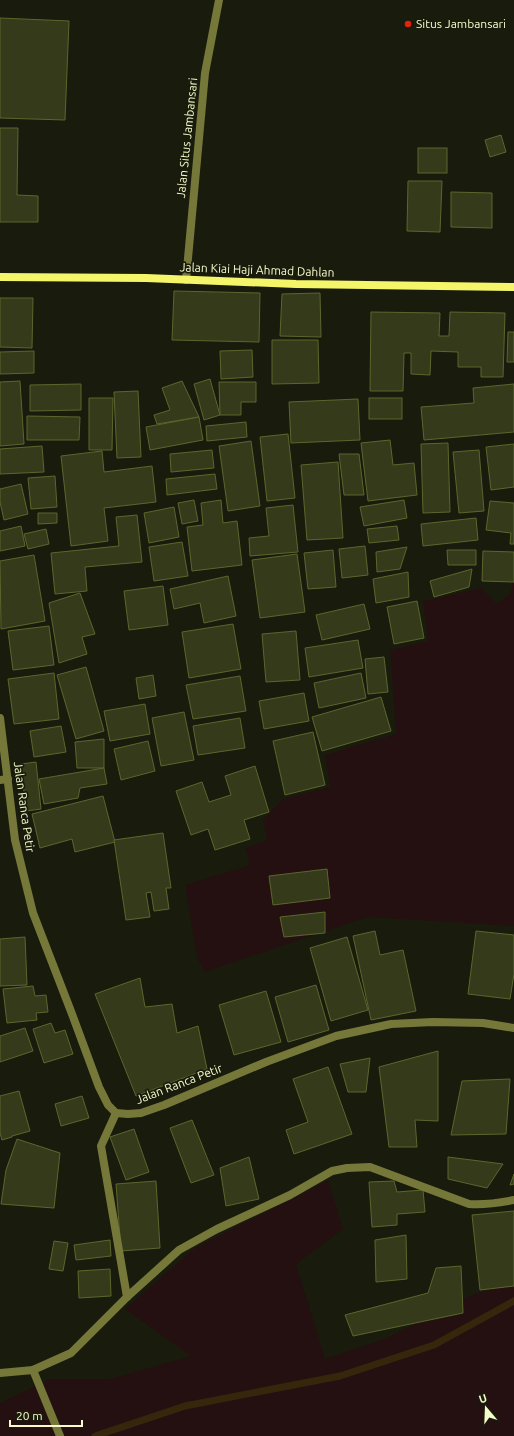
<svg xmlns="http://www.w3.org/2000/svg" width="514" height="1436" font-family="Ubuntu,sans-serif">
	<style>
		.green { fill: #251011 }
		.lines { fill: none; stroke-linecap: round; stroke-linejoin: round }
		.stream { stroke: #36260b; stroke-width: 7 }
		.building { fill: #353b1a; stroke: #5b662d }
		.street { stroke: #76783a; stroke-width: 8 }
		.secondary { stroke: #f4f568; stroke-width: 8 }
		.poi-dot { fill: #e4210f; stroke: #191c0c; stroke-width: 1.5 }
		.labels { text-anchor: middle; stroke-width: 3.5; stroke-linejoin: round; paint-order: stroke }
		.poi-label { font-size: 12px; fill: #f7fccb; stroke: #191c0c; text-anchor: start }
		.street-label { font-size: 12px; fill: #f7fccb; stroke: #191c0c }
	</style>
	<rect width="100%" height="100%" fill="#191c0c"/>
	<g class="green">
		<polygon points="514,577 514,926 368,917 205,972 197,958 185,885 250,865 245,848 267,840 263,820 283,799 330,787 325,755 396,734 390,650 428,641 423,601 481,588 497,604 510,594"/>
		<polygon points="328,1180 343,1229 296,1264 325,1359 387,1338 471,1295 514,1282 514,1436 0,1436 0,1403 50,1379 110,1379 191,1356 125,1309 196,1247 292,1199"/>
	</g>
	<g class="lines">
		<polyline class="stream" points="95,1436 185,1406 340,1376 434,1345 514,1301"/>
	</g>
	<g class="building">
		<polygon points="0,18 69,21 65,120 0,118"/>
		<polygon points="0,128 18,128 17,195 38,196 38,222 0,222"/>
		<polygon points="501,135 506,152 490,157 485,140"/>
		<rect x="418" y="148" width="29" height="25"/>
		<polygon points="408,181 442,181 440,232 407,231"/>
		<polygon points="451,192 492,193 492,228 451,227"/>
		<polygon points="174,291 260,293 259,342 172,340"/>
		<polygon points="320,293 321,337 280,336 282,294"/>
		<polygon points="0,298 33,298 32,348 0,347"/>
		<polygon points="371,312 440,313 439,336 449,336 450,312 505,313 503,377 481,377 481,367 458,367 458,352 431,351 430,375 411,374 411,353 404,353 403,391 370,391"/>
		<polygon points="508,332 514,332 514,362 507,362"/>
		<polygon points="272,340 318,340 319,383 272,384"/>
		<polygon points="252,350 253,377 221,379 220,351"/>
		<polygon points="34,351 34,373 0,374 0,352"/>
		<polygon points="210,379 220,415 204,420 194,384"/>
		<polygon points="20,381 24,444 0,446 0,382"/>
		<polygon points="182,381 199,417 157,424 154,415 170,410 162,388"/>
		<polygon points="219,382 256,382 256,402 241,402 241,415 220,415"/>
		<polygon points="81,384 81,410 30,411 30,385"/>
		<polygon points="514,384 514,432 424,440 421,407 474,403 473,388"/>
		<polygon points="138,391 141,457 117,458 114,392"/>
		<polygon points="89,398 113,398 112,450 89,450"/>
		<rect x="369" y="398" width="33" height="21"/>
		<polygon points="358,399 360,440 291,443 289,402"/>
		<polygon points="27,416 80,417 79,440 27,440"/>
		<polygon points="199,417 203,440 150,450 146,427"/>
		<polygon points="246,422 247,437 207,441 206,426"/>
		<polygon points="288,434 295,498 267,501 260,437"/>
		<polygon points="390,440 393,465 414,463 417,495 368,501 361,443"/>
		<polygon points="251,441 260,506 228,511 219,446"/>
		<polygon points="448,443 450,512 423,513 421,444"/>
		<polygon points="514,444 514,487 491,490 486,447"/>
		<polygon points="42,446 44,472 0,474 0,449"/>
		<polygon points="212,450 214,468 171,472 170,454"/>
		<polygon points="479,450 484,511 459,513 453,452"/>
		<polygon points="102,451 104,472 152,466 156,502 104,508 108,541 71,546 61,456"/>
		<polygon points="339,454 359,454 364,495 344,495"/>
		<polygon points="338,462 343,538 307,540 301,465"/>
		<polygon points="215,474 217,489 167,495 166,479"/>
		<polygon points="55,476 57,507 31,509 28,478"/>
		<polygon points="21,484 28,514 4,520 0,502 0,489"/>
		<polygon points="194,500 198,521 182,524 178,503"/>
		<polygon points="221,500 223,523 237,521 242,565 192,571 187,527 203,525 201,503"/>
		<polygon points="404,500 407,518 364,526 360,507"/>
		<polygon points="490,501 514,503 514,544 510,544 511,533 486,530"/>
		<polygon points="293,505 298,552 250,556 249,538 269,536 266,508"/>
		<polygon points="174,507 179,537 149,543 144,513"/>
		<polygon points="38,513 57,513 57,523 38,524"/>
		<polygon points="137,515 142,562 85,567 87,591 55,594 51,553 119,546 116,517"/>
		<polygon points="476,518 478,540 423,546 421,524"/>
		<polygon points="21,526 25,546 0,551 0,531"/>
		<polygon points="397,526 399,540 369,543 367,529"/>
		<polygon points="46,529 49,544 28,549 24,534"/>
		<polygon points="182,542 188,576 154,581 149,547"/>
		<polygon points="365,546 368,575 342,578 339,549"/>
		<polygon points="407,547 400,569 377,572 376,552"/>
		<polygon points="333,550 336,587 308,589 304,553"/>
		<polygon points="447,550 476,550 476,565 448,565"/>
		<polygon points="483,551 514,552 514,582 482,581"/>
		<polygon points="297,554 305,612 260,618 252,560"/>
		<polygon points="34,555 45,621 1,629 0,561"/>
		<polygon points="472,569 469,587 434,597 430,581"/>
		<polygon points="408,572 409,597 376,603 373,579"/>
		<polygon points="228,576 236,616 204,623 200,603 174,609 170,589"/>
		<polygon points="163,586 168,625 129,630 124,591"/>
		<polygon points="80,593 95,634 82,637 87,654 59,663 49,603"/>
		<polygon points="417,601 424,638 394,644 387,607"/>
		<polygon points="364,604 370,629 322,640 316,615"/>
		<polygon points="233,624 241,669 189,678 182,632"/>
		<polygon points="49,626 54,665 13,670 8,631"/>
		<polygon points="296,631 300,680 266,682 262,634"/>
		<polygon points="358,640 363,668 309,677 305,648"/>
		<polygon points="384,657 388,692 368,694 365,659"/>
		<polygon points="86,667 104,731 76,739 57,675"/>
		<polygon points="54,673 59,719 14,724 8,679"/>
		<polygon points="361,673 366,698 319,708 314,683"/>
		<polygon points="153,675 156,696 139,699 136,678"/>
		<polygon points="240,676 246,711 193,719 186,685"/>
		<polygon points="304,693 309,721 264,729 259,701"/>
		<polygon points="381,697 391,731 322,751 312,717"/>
		<polygon points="145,704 150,734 110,741 104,711"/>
		<polygon points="184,712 194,760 161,766 152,718"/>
		<polygon points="240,718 245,748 198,755 193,726"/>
		<polygon points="61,726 66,752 34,757 30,731"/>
		<polygon points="313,732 325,785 285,795 273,741"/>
		<polygon points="104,739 104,768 77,768 75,742"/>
		<polygon points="148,741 155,771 121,780 114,749"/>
		<polygon points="36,762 41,809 26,811 21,764"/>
		<polygon points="255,766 269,812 244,820 250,839 215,850 208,829 191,835 176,791 202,782 209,802 231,795 225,776"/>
		<polygon points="104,768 107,784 80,788 78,798 44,804 39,779"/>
		<polygon points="103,796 115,842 75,852 72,839 40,848 32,814"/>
		<polygon points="163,833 171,888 166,888 169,909 154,911 151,892 146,893 150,917 126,920 114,840"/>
		<polygon points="327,869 330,898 273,905 269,876"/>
		<polygon points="325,912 325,933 284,937 280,917"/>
		<polygon points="375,931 380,955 403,950 416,1011 371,1020 353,936"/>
		<polygon points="476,931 514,935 514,974 510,999 468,994"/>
		<polygon points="25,937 27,985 0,986 0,939"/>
		<polygon points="347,937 368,1010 331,1021 310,948"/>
		<polygon points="140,978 145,1007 172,1004 177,1033 198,1026 207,1069 136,1096 95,994"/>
		<polygon points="316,985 329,1030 288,1042 275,997"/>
		<polygon points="33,986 35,996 46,995 48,1012 36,1013 37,1020 7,1023 3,989"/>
		<polygon points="266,991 281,1042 234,1055 219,1005"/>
		<polygon points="51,1023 55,1033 65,1030 73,1054 44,1063 33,1029"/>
		<polygon points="25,1028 33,1051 0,1062 0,1036"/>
		<polygon points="438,1051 438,1121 415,1120 417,1147 389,1147 379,1067"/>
		<polygon points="370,1058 366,1092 348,1092 340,1064"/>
		<polygon points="328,1067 352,1134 294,1154 286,1130 308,1122 293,1079"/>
		<polygon points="510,1079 506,1134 451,1135 462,1081"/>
		<polygon points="19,1091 30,1131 12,1136 12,1137 2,1140 0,1133 0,1096"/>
		<polygon points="82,1096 89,1118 61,1126 55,1104"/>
		<polygon points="192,1120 214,1175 191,1183 170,1128"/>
		<polygon points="134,1129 149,1172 126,1180 110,1137"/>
		<polygon points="17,1139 60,1153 54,1208 1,1204 6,1170"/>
		<polygon points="249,1157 259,1199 226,1206 220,1168"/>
		<polygon points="448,1157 503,1164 487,1188 448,1179"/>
		<polygon points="514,1174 514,1184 510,1185"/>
		<polygon points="156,1181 160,1248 121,1251 116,1184"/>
		<polygon points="394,1181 397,1192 423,1190 425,1212 397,1214 397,1225 372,1227 369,1182"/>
		<polygon points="514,1211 514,1286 480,1290 472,1215"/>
		<polygon points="406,1235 407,1279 376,1282 375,1240"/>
		<polygon points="110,1240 111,1256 76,1260 74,1245"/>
		<polygon points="54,1241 68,1243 63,1271 49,1269"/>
		<polygon points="461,1266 463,1313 353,1336 345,1315 428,1293 436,1268"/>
		<polygon points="110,1269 111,1296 79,1298 78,1271"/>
	</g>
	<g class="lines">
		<g class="street">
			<polyline points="186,280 205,73 219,0"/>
			<polyline points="0,718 15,840 33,913 72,1014 99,1087 108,1105 116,1113 128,1114 141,1113 164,1105 266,1062 336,1036 391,1024 433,1022 483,1023 514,1028"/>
			<polyline points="0,780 8,779"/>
			<polyline points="116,1113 101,1146 127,1297"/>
			<polyline points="33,1370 60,1436"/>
			<path d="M0,1373L33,1370L71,1353L127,1297L179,1250L217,1229L290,1195L332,1171L347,1168L370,1167L469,1204C484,1205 499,1203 514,1200"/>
		</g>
		<polyline class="secondary" points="0,277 146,278 296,284 514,287"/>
	</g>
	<circle class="poi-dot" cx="408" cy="24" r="4"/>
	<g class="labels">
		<g class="poi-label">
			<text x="416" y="28">Situs Jambansari</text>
		</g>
		<g class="street-label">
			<text transform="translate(187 138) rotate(-84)" y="4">Jalan Situs Jambansari</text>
			<text transform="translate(257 270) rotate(2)" y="4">Jalan Kiai Haji Ahmad Dahlan</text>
			<text transform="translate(24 807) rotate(82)" y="4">Jalan Ranca Petir</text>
			<text transform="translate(179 1084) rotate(-21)" y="4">Jalan Ranca Petir</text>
		</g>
	</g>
	<g transform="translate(486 1408) rotate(341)" stroke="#191c0c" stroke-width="3" paint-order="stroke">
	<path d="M0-3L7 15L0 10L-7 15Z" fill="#f7fccb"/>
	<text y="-6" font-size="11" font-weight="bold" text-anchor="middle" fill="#f7fccb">U</text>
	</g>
	<path d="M10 1420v6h72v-6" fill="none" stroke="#f7fccb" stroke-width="2"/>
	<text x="16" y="1420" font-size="12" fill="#f7fccb" stroke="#191c0c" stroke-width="3" paint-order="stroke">20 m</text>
</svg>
